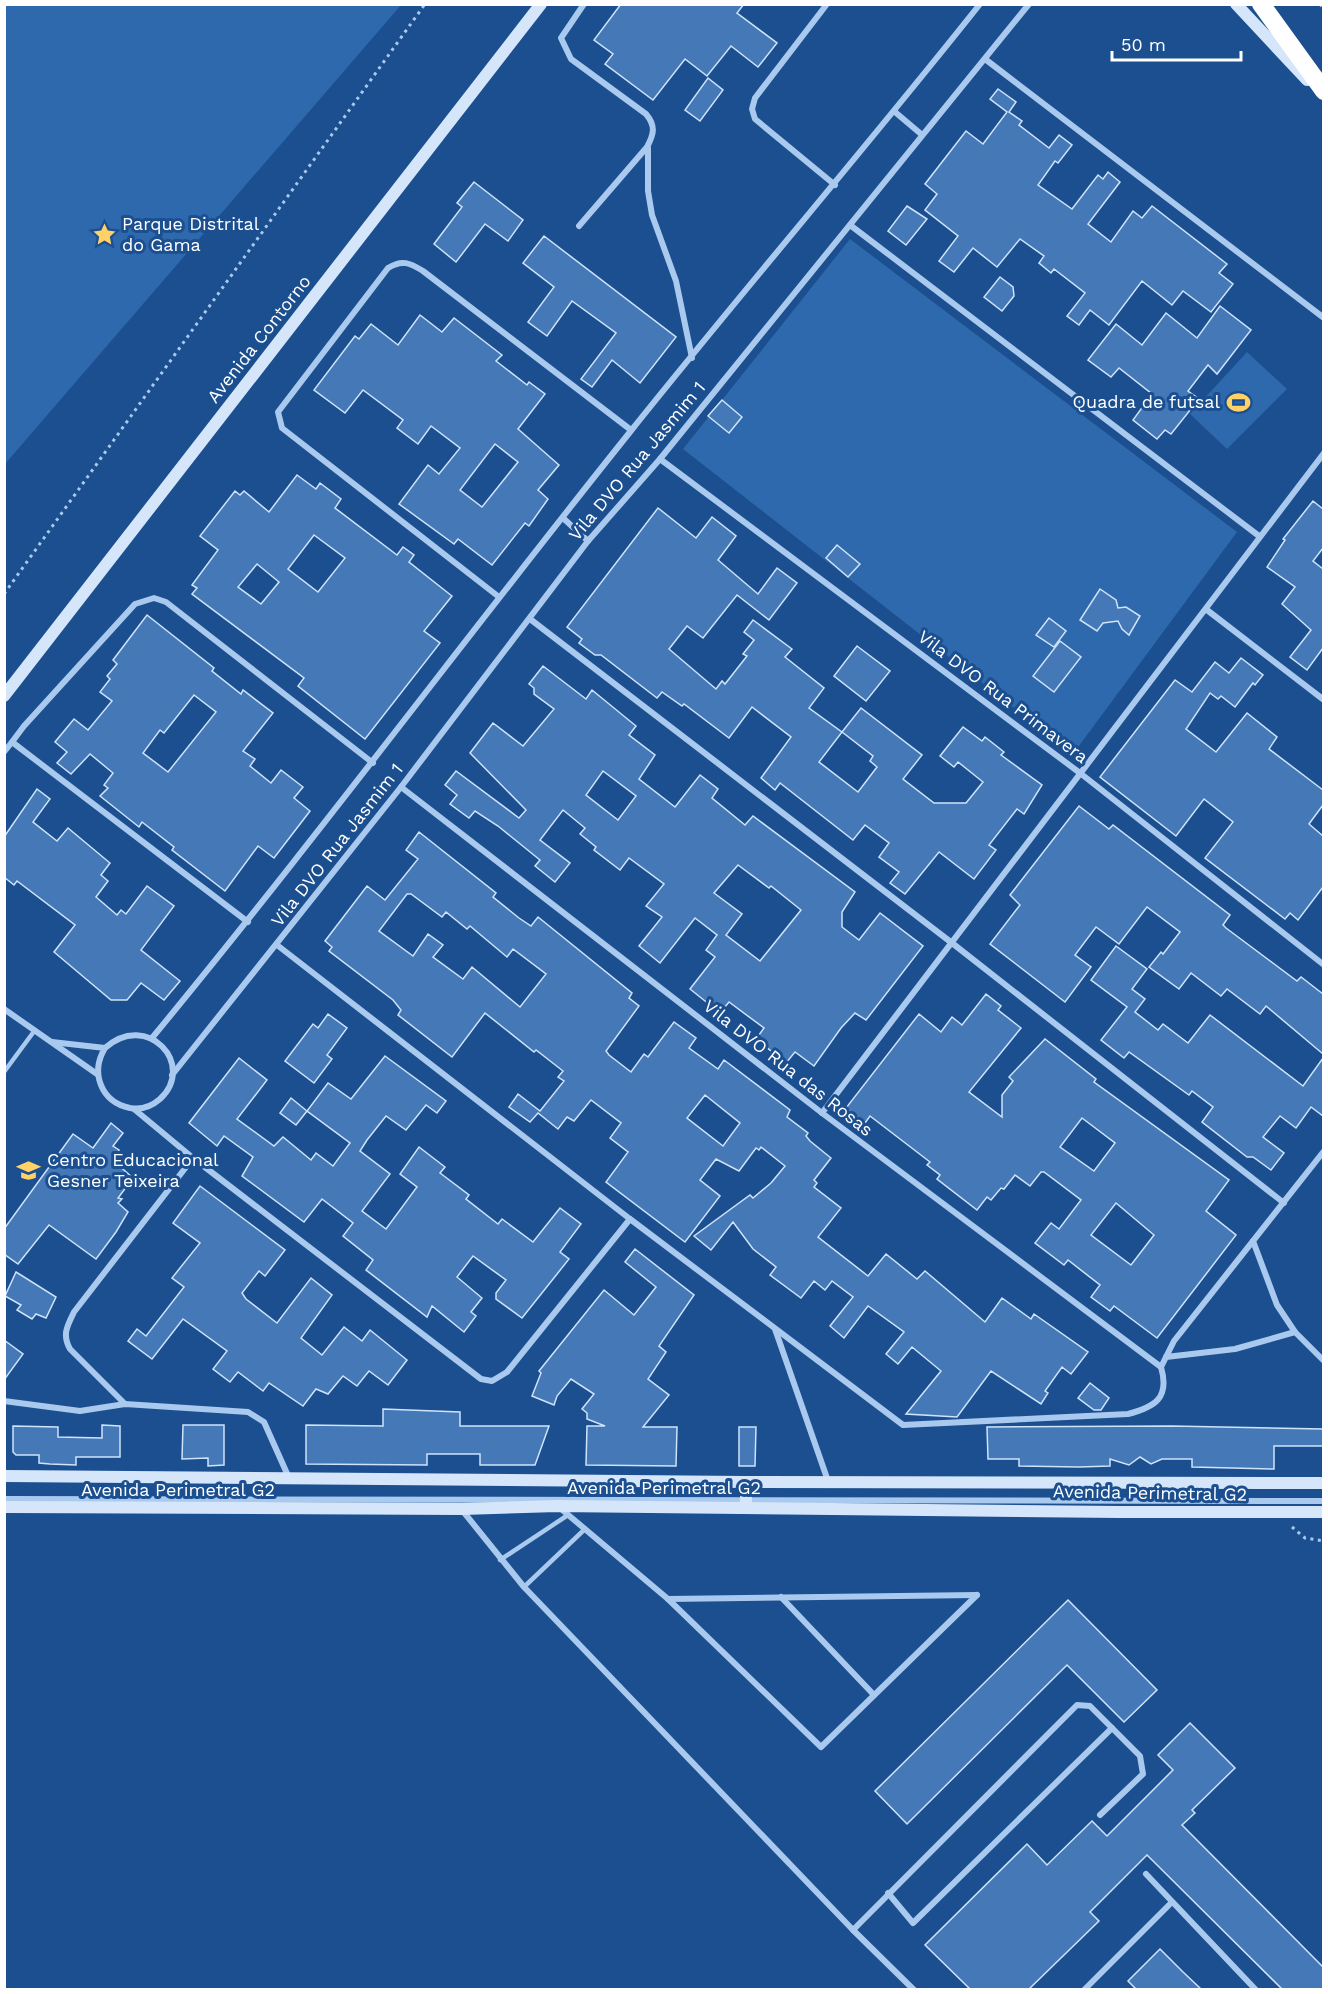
<svg xmlns="http://www.w3.org/2000/svg" width="1328" height="1994" font-family="'Work Sans',sans-serif">
	<style>
		.green { fill: #2e69ad }
		.building { fill: #4478b7; stroke: #cfe3fa; stroke-width: 1.5; fill-rule: evenodd }
		.lines { fill: none; stroke-linecap: round; stroke-linejoin: round }
		.path { stroke: #a9c9ee; stroke-width: 3; stroke-dasharray: 3 4.5; stroke-linecap: butt }
		.lane { stroke: #a9c9ee; stroke-width: 4.5 }
		.street { stroke: #a9c9ee; stroke-width: 6 }
		.secondary { stroke: #d6e6fa; stroke-width: 12 }
		.highway { stroke: #fff; stroke-width: 18 }
		.labels { text-anchor: middle; stroke-width: 6; stroke-linejoin: round; paint-order: stroke }
		.poi-label { font-size: 18px; fill: #fff; stroke: #1b4f8f; text-anchor: start }
		.street-label { font-size: 18px; fill: #fff; stroke: #1b4f8f }
	</style>
	<rect width="100%" height="100%" fill="#1b4f8f"/>
	<g class="green">
		<polygon points="5,4 401,5 5,464 4,5"/>
		<polygon points="850,239 1237,532 1073,754 683,449"/>
		<polygon points="1247,352 1287,389 1227,449 1190,414"/>
	</g>
	<g class="building">
		<polygon points="621,4 744,4 737,13 777,43 758,67 731,46 707,76 685,59 653,100 605,64 613,54 594,40"/>
		<polygon points="708,78 723,90 700,121 685,110"/>
		<polygon points="998,89 1016,102 1009,112 1022,121 1019,125 1049,148 1059,135 1072,145 1058,163 1055,161 1038,185 1072,209 1098,175 1103,179 1108,172 1120,182 1088,224 1111,242 1133,211 1142,218 1152,206 1227,264 1219,273 1233,284 1211,312 1183,291 1172,305 1142,281 1109,325 1090,310 1079,325 1067,316 1085,293 1054,269 1051,273 1039,263 1044,256 1020,239 997,267 973,248 954,272 939,261 958,236 925,210 937,194 925,184 966,131 983,144 1007,112 990,99"/>
		<polygon points="474,182 523,220 508,241 485,224 456,262 434,244 462,207 457,203"/>
		<polygon points="907,206 927,219 906,245 888,231"/>
		<polygon points="544,236 676,337 640,383 612,360 592,387 581,379 616,333 572,301 547,336 528,322 554,287 523,263"/>
		<polygon points="1000,277 1013,287 1014,296 1002,311 984,297"/>
		<polygon points="1220,306 1251,330 1217,374 1208,365 1188,391 1199,399 1171,434 1165,430 1157,439 1133,420 1152,394 1119,368 1111,377 1088,360 1116,324 1142,345 1166,313 1197,338"/>
		<path d="M420,315L442,332L454,318L502,355L496,361L527,385L529,382L545,394L518,429L559,465L538,490L548,499L529,526L525,523L492,565L458,539L454,544L399,504L428,465L439,474L460,448L431,426L418,444L397,428L403,420L363,390L345,413L314,390L355,336L359,339L371,324L398,345ZM495,444L518,462L482,507L460,490Z"/>
		<polygon points="722,400 742,417 729,433 708,416"/>
		<path d="M297,475L316,489L320,483L341,499L335,508L397,555L403,547L414,555L409,562L452,596L424,631L440,643L365,739L298,686L304,678L192,594L197,588L192,585L218,550L200,536L235,491L240,495L244,491L269,512ZM314,535L345,558L318,592L288,569ZM257,564L279,582L261,604L238,587Z"/>
		<polygon points="1313,501 1323,509 1323,548 1313,561 1323,569 1323,648 1307,670 1290,657 1311,630 1282,604 1295,587 1267,567 1285,540 1283,539"/>
		<path d="M658,508L696,538L712,517L736,536L718,560L758,594L777,568L797,583L769,620L737,595L703,638L687,626L669,649L716,689L722,681L725,684L747,656L743,654L754,640L744,632L753,620L792,649L785,657L824,688L809,708L842,732L861,708L922,755L903,779L934,803H966L983,782L958,762L954,767L940,756L963,727L982,741L985,737L1004,752L1001,755L1042,785L1024,814L1017,809L989,845L996,850L974,879L939,852L905,894L890,883L899,872L879,857L889,843L865,825L853,840L780,783L775,790L761,778L791,737L752,707L729,738L684,704L682,706L662,692L657,698L601,655H595L579,643L582,639L567,627ZM842,732L873,756L870,761L877,767L858,792L819,762Z"/>
		<polygon points="837,545 860,564 848,577 826,558"/>
		<polygon points="1100,589 1116,600 1118,608 1126,607 1140,616 1129,635 1122,629 1118,621 1103,623 1097,631 1080,620"/>
		<path d="M147,615L214,668L212,671L241,694L243,690L273,713L243,751L255,759L250,766L271,783L281,770L303,787L294,798L310,811L274,858L258,846L225,891L172,850L174,847L142,822L139,827L100,796L108,788L104,785L113,773L90,754L71,774L57,763L67,752L55,742L74,719L88,730L112,701L100,692L110,679L107,676L117,664L113,660ZM194,695L216,712L168,772L143,753L160,730L164,733Z"/>
		<polygon points="1049,618 1066,631 1054,647 1036,635"/>
		<polygon points="1060,641 1081,657 1054,692 1033,676"/>
		<polygon points="857,646 890,671 866,701 834,676"/>
		<polygon points="1241,658 1263,675 1255,685 1253,683 1235,707 1221,696 1218,699 1210,693 1186,729 1216,752 1247,713 1277,737 1269,749 1323,790 1323,805 1309,824 1323,836 1323,887 1298,920 1290,913 1285,919 1205,858 1233,822 1204,799 1176,836 1100,777 1175,680 1192,692 1215,662 1229,673"/>
		<path d="M543,666L586,699L592,690L636,726L629,735L655,755L639,779L675,807L700,775L718,789L712,798L745,825L753,816L855,892L842,912V927L859,940L880,913L923,946L866,1020L855,1013L841,1028L814,1066L795,1052L786,1063L756,1039L764,1028L729,1002L720,1013L690,989L715,957L706,950L717,935L695,918L660,963L639,946L662,917L646,906L664,884L629,858L620,870L594,850L596,847L580,834L585,828L563,810L540,840L570,863L555,882L535,866L540,860L498,826L475,811L469,818L450,804L457,795L445,785L456,771L519,818L526,810L470,753L493,723L523,746L554,709L534,694V688L529,684ZM603,771L636,796L618,820L586,795ZM738,865L769,888L771,886L801,910L760,961L726,935L742,914L714,893Z"/>
		<polygon points="37,789 50,799 33,822 57,841 68,828 110,863 101,875 108,881 96,897 117,915 121,910 126,914 147,886 174,906 141,950 180,981 164,1000 141,983 127,1000 111,1000 54,952 75,925 17,881 14,885 4,877 4,837"/>
		<polygon points="1079,806 1109,829 1113,825 1230,915 1223,925 1226,928 1297,981 1301,977 1323,994 1323,1054 1266,1006 1260,1014 1227,989 1221,996 1191,973 1179,989 1149,967 1161,952 1163,954 1180,932 1147,907 1119,944 1096,927 1075,955 1091,967 1065,1002 990,944 1020,905 1010,895"/>
		<path d="M419,832L496,893L493,897L519,918L531,926L538,917L632,993L629,998L639,1006L606,1051L609,1055L631,1072L644,1054L648,1057L674,1022L696,1038L689,1048L718,1069L724,1060L790,1110L787,1117L808,1133L806,1136L810,1141L831,1158L814,1180L817,1183L814,1187L841,1208L818,1237L868,1276L886,1254L917,1279L925,1271L985,1322L1002,1298L1031,1319L1034,1314L1088,1352L1071,1374L1062,1367L1045,1391L1048,1393L1041,1404L991,1371L957,1417L906,1414L941,1371L912,1347L898,1364L886,1354L904,1332L868,1306L844,1338L830,1326L853,1297L832,1281L825,1290L814,1281L801,1298L770,1275L776,1267L753,1249L733,1222L711,1250L694,1236L750,1195L753,1198L771,1183L785,1166L761,1147L759,1150L756,1148L739,1171L716,1159L700,1180L720,1196L685,1242L606,1182L628,1152L610,1138L621,1123L591,1100L574,1121L567,1117L558,1129L538,1113L530,1122L509,1107L518,1094L540,1111L564,1081L558,1077L563,1071L536,1050L534,1052L485,1013L452,1057L398,1015L401,1010L393,1000L329,951L332,947L325,941L367,886L385,900L418,859L406,850ZM407,894H411L442,917L446,912L467,929L470,926L507,957L513,949L546,974L520,1007L472,967L463,979L433,957L443,945L428,934L413,956L379,931ZM705,1095L740,1123L723,1146L687,1118Z"/>
		<polygon points="1116,946 1147,969 1132,989 1145,999 1135,1012 1158,1030 1163,1024 1188,1043 1210,1015 1303,1086 1323,1058 1323,1116 1311,1107 1296,1128 1280,1116 1263,1137 1284,1153 1271,1170 1253,1157 1247,1157 1202,1122 1213,1107 1192,1091 1189,1095 1129,1052 1124,1058 1101,1040 1127,1007 1091,980"/>
		<path d="M986,994L1001,1006L998,1010L1021,1028L969,1092L1002,1117V1095L1013,1081L1009,1077L1045,1039L1096,1079L1094,1082L1229,1180L1206,1211L1236,1235L1157,1338L1114,1306L1110,1311L1091,1297L1100,1285L1068,1260L1064,1265L1035,1243L1051,1223L1059,1229L1081,1200L1044,1172H1041L1030,1186L1015,1175L1004,1189L1001,1188L991,1200L987,1197L977,1210L937,1179L940,1175L927,1165L930,1162L870,1116L865,1123L846,1108L919,1014L941,1032L952,1017L962,1025ZM1082,1118L1115,1143L1094,1171L1060,1147ZM1116,1203L1154,1235L1131,1265L1091,1235Z"/>
		<polygon points="328,1014 347,1028 327,1055 332,1059 314,1083 285,1061 313,1024 318,1028"/>
		<polygon points="385,1056 446,1101 437,1113 426,1105 406,1130 386,1116 367,1140 360,1151 390,1174 362,1211 386,1229 417,1187 400,1174 419,1147 445,1167 440,1173 469,1195 466,1199 498,1224 502,1219 533,1242 560,1208 581,1224 560,1252 569,1259 522,1318 496,1299 496,1293 506,1280 473,1256 457,1277 482,1298 471,1312 476,1316 464,1332 432,1306 427,1317 366,1270 373,1260 343,1236 353,1223 322,1199 304,1222 242,1176 253,1157 224,1136 217,1146 189,1123 239,1058 267,1080 237,1119 274,1146 283,1137 311,1160 316,1153 333,1166 350,1143 307,1111 328,1083 351,1099"/>
		<polygon points="291,1098 307,1111 296,1125 280,1113"/>
		<polygon points="111,1123 123,1133 113,1146 119,1150 114,1161 133,1178 118,1198 122,1199 118,1203 128,1212 116,1232 96,1259 49,1225 18,1264 4,1254 4,1229 73,1134 93,1148"/>
		<polygon points="200,1186 285,1250 265,1276 259,1271 242,1293 246,1299 277,1323 311,1278 332,1295 301,1338 322,1355 344,1327 362,1341 370,1330 407,1360 388,1385 369,1371 357,1386 343,1376 328,1394 316,1389 303,1406 269,1383 263,1391 238,1372 230,1382 213,1369 227,1351 183,1319 152,1359 128,1341 137,1329 146,1336 184,1287 172,1278 200,1243 173,1223"/>
		<polygon points="635,1249 694,1295 659,1346 666,1352 648,1379 669,1395 643,1427 677,1427 676,1466 586,1465 587,1426 605,1426 587,1419 587,1413 582,1409 594,1394 571,1379 557,1396 554,1405 532,1396 541,1373 539,1371 604,1290 634,1315 656,1287 625,1262"/>
		<polygon points="16,1272 56,1297 46,1318 36,1314 32,1319 17,1310 21,1305 5,1296"/>
		<polygon points="4,1340 23,1354 4,1380"/>
		<polygon points="1090,1383 1109,1398 1101,1410 1094,1410 1078,1398"/>
		<polygon points="383,1409 460,1412 460,1426 549,1426 535,1465 480,1465 480,1454 427,1454 427,1465 306,1464 306,1425 383,1426"/>
		<polygon points="102,1425 120,1426 120,1457 76,1457 76,1465 50,1464 39,1463 39,1455 16,1455 13,1452 13,1426 58,1427 58,1437 102,1438"/>
		<polygon points="183,1425 224,1425 224,1465 208,1466 208,1458 182,1459"/>
		<polygon points="1172,1426 1323,1429 1323,1446 1274,1446 1274,1469 1192,1467 1192,1459 1162,1459 1151,1464 1140,1457 1129,1465 1110,1459 1110,1466 1079,1467 1019,1466 1019,1459 988,1459 987,1427"/>
		<polygon points="739,1427 756,1427 755,1466 739,1466"/>
		<polygon points="1068,1600 1157,1690 1124,1722 1067,1665 907,1824 875,1791"/>
		<polygon points="1190,1723 1235,1768 1192,1810 1195,1813 1182,1825 1323,1967 1323,1989 1282,1989 1147,1855 1090,1912 1099,1921 1029,1989 970,1989 925,1945 1027,1844 1047,1865 1092,1821 1107,1836 1173,1770 1158,1755"/>
		<polygon points="1160,1949 1183,1972 1201,1989 1136,1989 1128,1981"/>
	</g>
	<g class="lines">
		<g class="path">
			<polyline points="1320,4 1324,10"/>
			<polyline points="4,594 425,4"/>
			<polyline points="1292,1527 1305,1538 1324,1541"/>
		</g>
		<g class="lane">
			<polyline points="4,1072 35,1030"/>
			<polyline points="500,1560 568,1515"/>
			<polyline points="524,1587 585,1529"/>
		</g>
		<g class="street">
			<polyline points="827,4 755,98 752,109 755,119 835,185"/>
			<polyline points="985,59 1324,318"/>
			<polyline points="895,112 921,134"/>
			<polyline points="648,148 648,191 652,215 676,281 692,358"/>
			<polyline points="850,225 1259,536"/>
			<path d="M579,226L647,147C654,134 656,126 646,114L571,59L561,38L584,4"/>
			<polyline points="660,459 1080,773 1324,965"/>
			<polyline points="563,518 588,541"/>
			<path d="M499,597L282,428L278,412L388,268C402,259 410,263 423,271L631,430"/>
			<polyline points="1207,610 1324,700"/>
			<polyline points="530,619 952,943 1284,1203"/>
			<polyline points="4,752 12,742"/>
			<polyline points="401,787 822,1113 1161,1367"/>
			<polyline points="248,922 12,742 24,726 135,604 154,598 166,602 373,763"/>
			<polyline points="4,1009 97,1074"/>
			<path d="M152,1038C316,839 469,633 630,432C745,288 865,149 980,4"/>
			<path d="M52,1042L105,1048C147,1010 197,1065 160,1099C152,1106 141,1110 130,1108C101,1102 90,1073 105,1048"/>
			<polyline points="172,1075 401,787 588,541 660,459 1029,4"/>
			<polyline points="134,1109 193,1158 481,1379 492,1381 507,1372 630,1219 277,945"/>
			<polyline points="822,1113 1324,453"/>
			<path d="M630,1219L903,1425L1128,1414C1155,1407 1170,1398 1161,1367L1174,1341L1324,1151"/>
			<polyline points="1253,1241 1277,1305 1295,1332 1324,1361"/>
			<polyline points="775,1329 828,1481"/>
			<polyline points="1166,1357 1235,1349 1295,1332"/>
			<polyline points="4,1401 80,1411 125,1404 248,1412 264,1422 289,1478"/>
			<path d="M125,1404L70,1349C62,1335 67,1326 74,1312L193,1158"/>
			<polyline points="4,1499 1324,1501"/>
			<polyline points="560,1508 668,1599 821,1747 977,1595"/>
			<polyline points="462,1510 524,1587 853,1930 914,1990"/>
			<polyline points="781,1597 874,1695"/>
			<polyline points="668,1599 977,1595"/>
			<polyline points="1146,1874 1256,1990"/>
			<polyline points="888,1893 913,1923 1112,1728"/>
			<polyline points="853,1930 1077,1705 1090,1706 1140,1756 1143,1774 1100,1815"/>
			<polyline points="1084,1990 1172,1902"/>
		</g>
		<g class="secondary">
			<polyline points="1236,4 1307,80"/>
			<polyline points="4,696 541,4"/>
			<polyline points="4,1476 746,1482 1324,1483"/>
			<polyline points="4,1507 462,1509 557,1506 1120,1512 1324,1512"/>
			<polyline points="746,1507 746,1482"/>
		</g>
		<polyline class="highway" points="1261,4 1324,91"/>
	</g>
	<defs>
		<symbol id="sight-bare" viewBox="-9 -9 18 18"><path d="M0-6L1.8-2.2L6-1.7L2.9 1.2L3.7 5.4L0 3.3L-3.7 5.4L-2.9 1.2L-6-1.7L-1.8-2.2Z" fill="#ffd166" stroke="#1b4f8f" stroke-width="2.5" paint-order="stroke"/></symbol>
		<symbol id="stadium-bare" viewBox="-9 -9 18 18"><path d="M0-5a6.5 5 0 1 0 0 10a6.5 5 0 1 0 0-10ZM-3.5-1.8h7v3.6h-7Z" fill="#ffd166" stroke="#1b4f8f" stroke-width="2.5" paint-order="stroke"/></symbol>
		<symbol id="school-bare" viewBox="-9 -9 18 18"><path d="M0-5L7-2L0 1L-7-2ZM-4 1L0 2.5L4 1V4Q0 6-4 4Z" fill="#ffd166" stroke="#1b4f8f" stroke-width="2.5" paint-order="stroke"/></symbol>
	</defs>
	<g fill-rule="evenodd">
		<use href="#sight-bare" x="88" y="218" width="33" height="33"/>
		<use href="#stadium-bare" x="1222" y="386" width="33" height="33"/>
		<use href="#school-bare" x="12" y="1154" width="33" height="33"/>
	</g>
	<g class="labels">
		<g class="poi-label">
			<text x="122" y="230">Parque Distrital<tspan x="122" dy="21">do Gama</tspan></text>
			<text x="1220" y="408" text-anchor="end">Quadra de futsal</text>
			<text x="47" y="1166">Centro Educacional<tspan x="47" dy="21">Gesner Teixeira</tspan></text>
		</g>
		<g class="street-label">
			<text transform="translate(259 339) rotate(-52)" y="6">Avenida Contorno</text>
			<text transform="translate(637 461) rotate(-50)" y="6">Vila DVO Rua Jasmim 1</text>
			<text transform="translate(1003 697) rotate(37)" y="6">Vila DVO Rua Primavera</text>
			<text transform="translate(337 845) rotate(-52)" y="6">Vila DVO Rua Jasmim 1</text>
			<text transform="translate(788 1068) rotate(38)" y="6">Vila DVO Rua das Rosas</text>
			<text x="664" y="1494">Avenida Perimetral G2</text>
			<text x="178" y="1496">Avenida Perimetral G2</text>
			<text transform="translate(1150 1493) rotate(1)" y="6">Avenida Perimetral G2</text>
		</g>
	</g>
	<rect width="1328" height="1994" fill="none" stroke="#ffffff" stroke-width="12"/>
	<path d="M1112 51v9h129v-9" fill="none" stroke="#ffffff" stroke-width="3"/>
	<text x="1121" y="51" font-size="18" fill="#ffffff" stroke="#1b4f8f" stroke-width="4.5" paint-order="stroke">50 m</text>
</svg>
